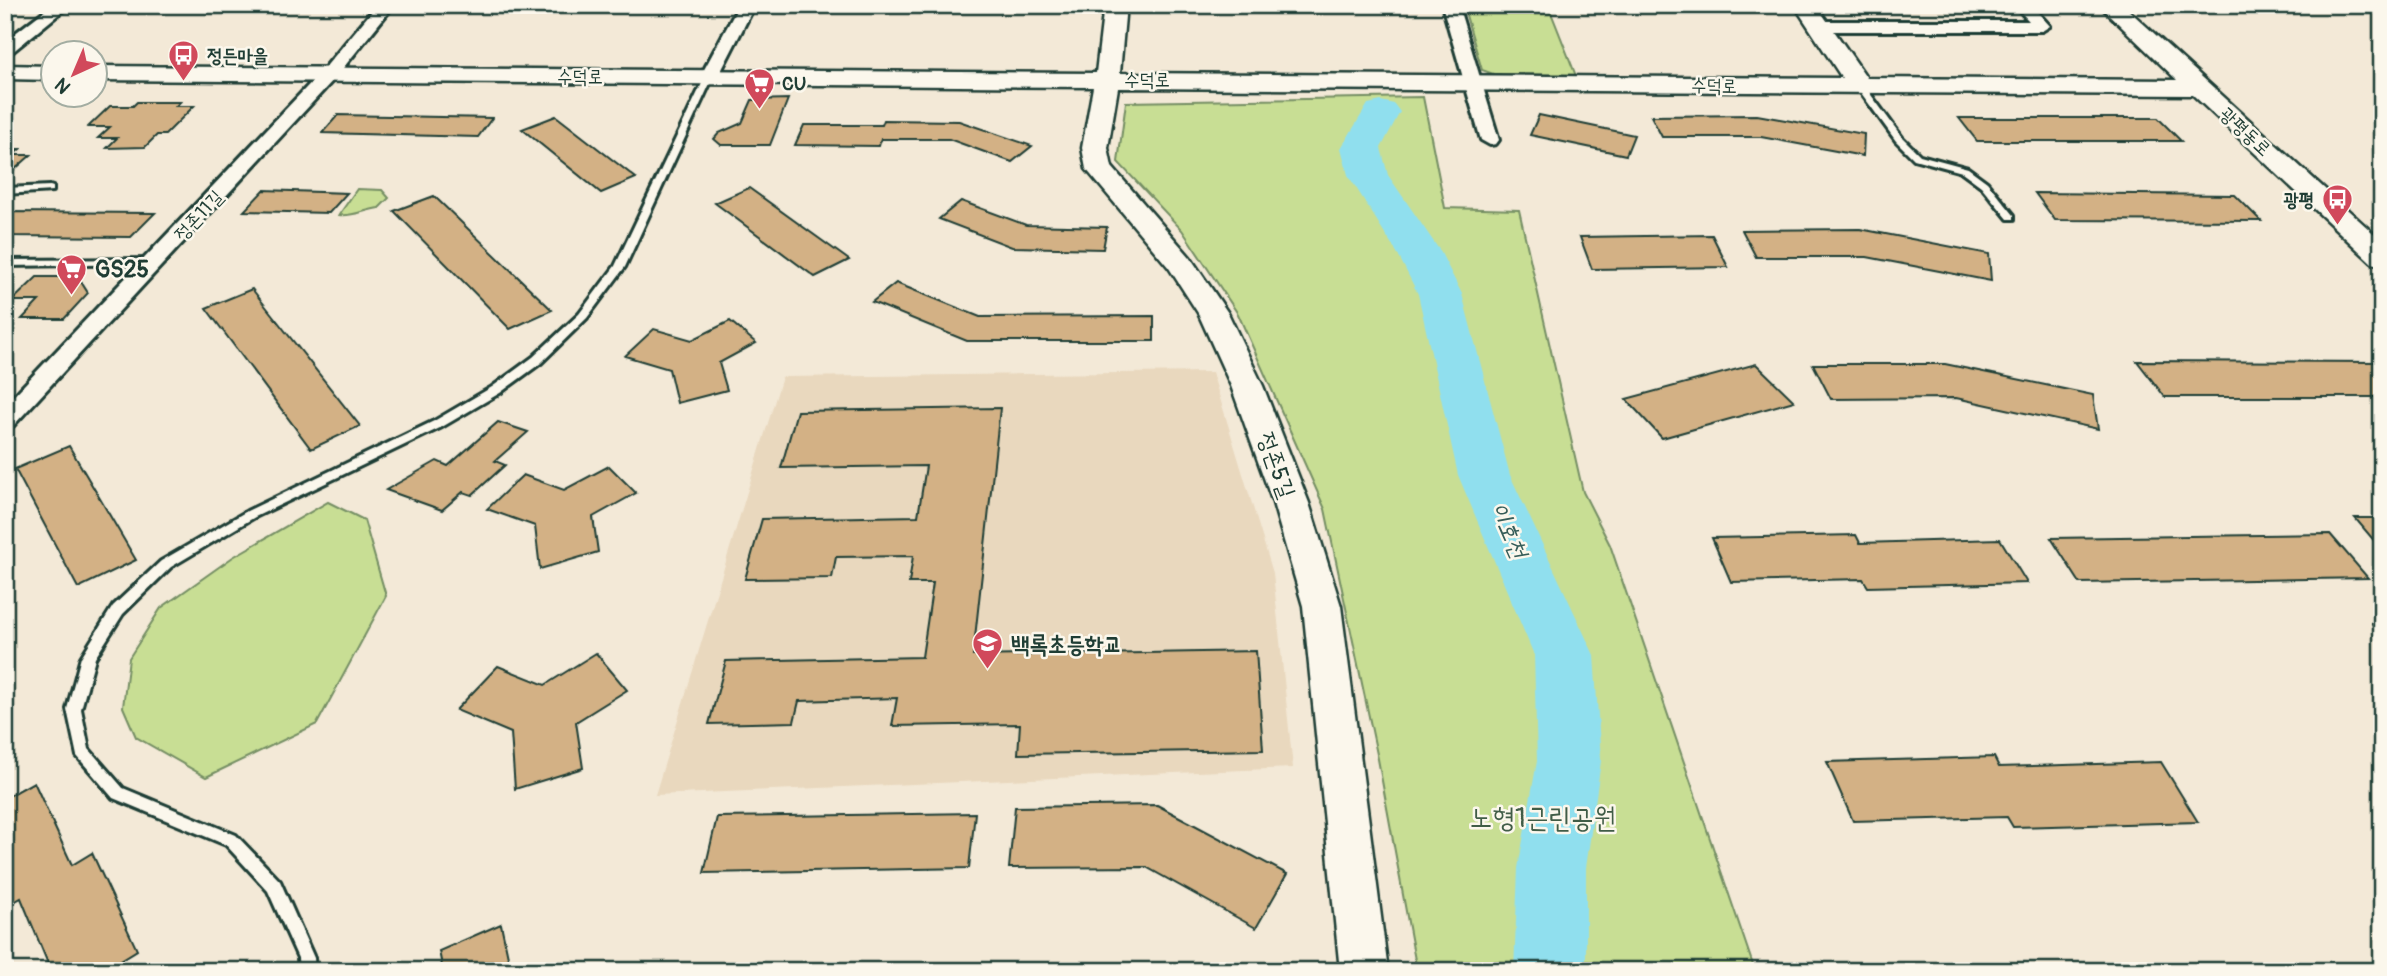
<svg xmlns="http://www.w3.org/2000/svg" width="2387" height="976" font-family="Pangolin,'Poor Story',sans-serif">
	<style>
		.built { fill: #e9d8be }
		.green { fill: #c8de94; stroke: #748e64; stroke-width: 2 }
		.lines { fill: none; stroke-linecap: round; stroke-linejoin: round }
		.river { fill: #90dfee; fill-rule: evenodd }
		.building { fill: #d3b185; stroke: #1f3d34; stroke-width: 2 }
		.lane-casing { stroke: #1f3d34; stroke-width: 6 }
		.street-casing { stroke: #1f3d34; stroke-width: 6 }
		.secondary-casing { stroke: #1f3d34; stroke-width: 5 }
		.lane { fill: #fbf7ec; fill-rule: evenodd }
		.street { fill: #fbf7ec; fill-rule: evenodd }
		.secondary { fill: #fbf7ec; fill-rule: evenodd }
		.labels { text-anchor: middle; stroke-width: 5; stroke-linejoin: round; paint-order: stroke }
		.far-poi-label { font-size: 19px; font-weight: bold; fill: #1f3d34; stroke: #fbf7ec; text-anchor: start }
		.far-street-label { font-size: 19px; fill: #1f3d34; stroke: #fbf7ec }
		.poi-label { font-size: 23px; font-weight: bold; fill: #1f3d34; stroke: #fbf7ec; text-anchor: start }
		.street-label { font-size: 23px; fill: #1f3d34; stroke: #fbf7ec }
		.water-label { font-size: 24px; font-style: italic; fill: #365d59; stroke: #fbf7ec }
		.near-park-label { font-size: 28px; fill: #415d47; stroke: #fbf7ec }
	</style>
	<rect width="100%" height="100%" fill="#f3e9d7"/>
	<filter id="ink" filterUnits="userSpaceOnUse"><feTurbulence type="fractalNoise" baseFrequency=".0143" numOctaves="2"/><feDisplacementMap in="SourceGraphic" scale="14" xChannelSelector="R" yChannelSelector="G"/><feConvolveMatrix kernelMatrix="1 2 1 2 8 2 1 2 1" color-interpolation-filters="sRGB"/></filter>
	<g filter="url(#ink)">
		<polygon class="built" points="1212,372 1273,573 1293,768 655,795 782,377"/>
		<g class="green">
			<polygon points="1463,5 1548,5 1576,76 1499,76 1482,70"/>
			<polygon points="1423,97 1445,208 1519,210 1583,492 1610,545 1755,971 1417,971 1378,759 1325,509 1238,314 1182,230 1118,162 1126,102"/>
			<path d="M357,189L382,190L389,198L379,208C365,210 352,217 339,215Z"/>
			<polygon points="328,502 364,520 386,596 317,724 206,777 136,737 123,707 129,658 161,608 233,557"/>
		</g>
		<g class="lines">
			<polygon class="river" points="1381,101 1394,104 1400,112 1381,148 1388,175 1440,251 1462,294 1510,475 1594,655 1601,761 1586,868 1586,971 1514,971 1518,868 1537,761 1534,655 1458,475 1418,294 1396,251 1348,175 1341,148 1368,104"/>
		</g>
		<g class="building">
			<polygon points="788,99 770,145 721,145 714,139 719,133 742,123 752,100"/>
			<polygon points="137,102 180,102 176,106 194,106 165,135 157,135 145,147 107,148 117,138 98,138 110,127 88,127 110,106 133,106"/>
			<polygon points="338,115 492,118 478,137 322,133"/>
			<polygon points="1539,115 1634,135 1626,155 1530,135"/>
			<polygon points="1757,115 1864,134 1863,156 1761,137 1662,137 1651,116"/>
			<polygon points="556,116 636,178 601,193 522,129"/>
			<polygon points="1959,118 2158,118 2181,141 1977,141"/>
			<polygon points="884,120 959,121 1032,146 1012,162 949,139 881,139 879,146 795,145 804,125 882,125"/>
			<polygon points="5,149 20,149 13,155 31,155 5,178"/>
			<polygon points="749,188 849,260 815,277 715,203"/>
			<polygon points="264,190 347,193 329,213 244,211"/>
			<polygon points="2035,193 2235,195 2261,221 2055,220"/>
			<polygon points="434,196 552,310 510,329 394,211"/>
			<polygon points="961,201 1026,225 1107,227 1103,249 1012,247 939,219"/>
			<polygon points="5,212 155,213 131,237 5,236"/>
			<polygon points="1860,229 1989,254 1991,281 1867,257 1756,257 1742,230"/>
			<polygon points="1712,235 1728,267 1592,269 1580,237"/>
			<polygon points="37,277 78,277 88,293 64,319 22,319 39,301 12,301"/>
			<polygon points="896,283 980,317 1154,316 1154,341 967,341 872,302"/>
			<polygon points="252,289 360,426 311,449 206,308"/>
			<polygon points="730,321 756,343 719,363 727,390 677,403 669,369 625,356 654,329 692,340"/>
			<polygon points="2137,361 2382,362 2382,397 2165,397"/>
			<polygon points="1756,364 1794,401 1662,438 1626,399"/>
			<polygon points="1813,364 1945,364 2093,395 2098,429 1956,398 1831,399"/>
			<polygon points="1000,408 973,656 1256,651 1263,750 1018,754 1020,724 892,726 897,698 799,701 794,722 709,724 726,661 922,657 933,583 909,583 913,556 836,557 832,578 745,579 762,519 918,516 926,466 781,468 797,411"/>
			<polygon points="498,422 528,432 495,461 505,465 472,495 463,492 442,510 386,490 437,461 448,466"/>
			<polygon points="69,446 136,560 78,588 15,469"/>
			<polygon points="609,466 636,493 593,517 598,552 540,569 535,526 487,509 523,475 564,490"/>
			<polygon points="2355,518 2382,518 2382,550"/>
			<polygon points="2330,534 2368,578 2080,583 2051,538"/>
			<polygon points="1856,535 1860,543 2000,539 2027,583 1868,587 1863,579 1731,582 1712,538"/>
			<polygon points="596,653 627,690 576,722 583,768 515,789 511,733 456,710 498,666 545,685"/>
			<polygon points="1994,757 1999,767 2161,762 2198,822 2013,827 2007,817 1853,821 1827,762"/>
			<polygon points="34,782 72,865 92,853 137,950 103,971 51,971 21,898 5,907 5,798"/>
			<polygon points="1157,805 1287,874 1256,928 1146,867 1009,868 1015,807"/>
			<polygon points="975,813 969,868 704,873 717,817"/>
			<polygon points="501,924 511,971 443,971 439,951"/>
		</g>
		<g class="lines">
			<defs>
				<g id="lane">
					<polygon points="706,75 713,77 625,267 587,318 541,363 500,393 442,427 255,517 171,567 123,614 95,658 81,709 89,749 123,788 236,835 280,881 314,958 315,971 299,971 298,958 268,891 226,845 113,798 77,756 67,709 81,657 113,606 161,561 247,511 434,421 492,387 533,357 579,314 615,266"/>
					<polygon points="1857,84 1863,84 1902,137 1920,155 1968,168 1987,182 2014,215 2014,219 2008,219 1981,186 1962,172 1914,159 1896,141 1856,86"/>
					<polygon points="50,186 53,187 53,191 5,194 5,188"/>
					<polygon points="155,259 160,262 159,264 5,266 5,260"/>
					<polygon points="2382,618 2382,628 2381,628 2376,627 2374,623 2376,619"/>
				</g>
				<g id="street">
					<polygon points="52,5 70,5 11,53 5,54 5,41"/>
					<polygon points="377,5 394,5 335,78 13,426 5,428 5,405 323,70"/>
					<polygon points="739,5 755,5 718,77 715,81 703,81 700,77"/>
					<polygon points="1442,5 1458,5 1499,140 1496,144 1490,145 1481,140"/>
					<polygon points="2014,5 2031,5 2050,26 2042,31 1820,31 1812,26 1820,21 2029,21"/>
				</g>
				<g id="secondary">
					<polygon points="1104,5 1126,5 1120,73 1842,78 1794,5 1816,5 1867,78 2177,80 2099,5 2123,5 2382,241 2382,266 2372,263 2193,95 1118,88 1108,148 1112,167 1190,257 1228,313 1263,386 1309,503 1341,606 1388,971 1340,971 1303,606 1273,503 1231,386 1198,313 1169,268 1086,169 1082,148 1093,87 94,80 94,66 1096,73"/>
					<polygon points="5,65 52,66 52,80 5,79"/>
				</g>
			</defs>
			<use href="#lane" class="lane-casing"/>
			<use href="#street" class="street-casing"/>
			<use href="#secondary" class="secondary-casing"/>
			<use href="#lane" class="lane"/>
			<use href="#street" class="street"/>
			<use href="#secondary" class="secondary"/>
		</g>
	</g>
	<defs>
		<symbol id="bus-pin" viewBox="-11 -11 22 30"><path d="M0 17L-7.5 6A9.5 9.5 0 1 1 7.5 6Z" fill="#d1495b" stroke="#fbf7ec"/><path d="M-5-6H5V4H4V6H2V4H-2V6H-4V4H-5ZM-3.5-4V0h7V-4ZM-3.5 1.2v1.5H-2V1.2ZM2 1.2v1.5H3.5V1.2Z" fill="#fff"/></symbol>
		<symbol id="supermarket-pin" viewBox="-11 -11 22 30"><path d="M0 17L-7.5 6A9.5 9.5 0 1 1 7.5 6Z" fill="#d1495b" stroke="#fbf7ec"/><path d="M-6-5.5h2.5l.6 2H6L4.5 2H-2.5L-4.4-4H-6ZM-1.5 3.2a1.3 1.3 0 1 0 .1 0ZM3 3.2a1.3 1.3 0 1 0 .1 0Z" fill="#fff"/></symbol>
		<symbol id="school-pin" viewBox="-11 -11 22 30"><path d="M0 17L-7.5 6A9.5 9.5 0 1 1 7.5 6Z" fill="#d1495b" stroke="#fbf7ec"/><path d="M0-5L7-2L0 1L-7-2ZM-4 1L0 2.5L4 1V4Q0 6-4 4Z" fill="#fff"/></symbol>
	</defs>
	<g fill-rule="evenodd">
		<use href="#bus-pin" x="166" y="38" width="35" height="47"/>
		<use href="#supermarket-pin" x="742" y="66" width="35" height="47"/>
		<use href="#bus-pin" x="2320" y="182" width="35" height="47"/>
		<use href="#supermarket-pin" x="54" y="252" width="35" height="47"/>
		<use href="#school-pin" x="970" y="626" width="35" height="47"/>
	</g>
	<g class="labels">
		<g class="far-poi-label">
			<text x="207" y="62">정든마을</text>
			<text x="782" y="90">CU</text>
			<text x="2314" y="206" text-anchor="end">광평</text>
		</g>
		<g class="far-street-label">
			<text x="580" y="83">수덕로</text>
			<text x="1147" y="86">수덕로</text>
			<text transform="translate(1714 85) rotate(1)" y="7">수덕로</text>
			<text transform="translate(2246 131) rotate(43)" y="7">광평동로</text>
			<text transform="translate(198 215) rotate(-47)" y="7">정존11길</text>
		</g>
		<g class="poi-label">
			<text x="95" y="277">GS25</text>
			<text x="1011" y="652">백록초등학교</text>
		</g>
		<g class="street-label">
			<text transform="translate(1277 465) rotate(70)" y="8">정존5길</text>
		</g>
		<g class="water-label">
			<text transform="translate(1509 530) rotate(66)" y="8">이호천</text>
		</g>
		<g class="near-park-label">
			<text x="1543" y="827">노형1근린공원</text>
		</g>
	</g>
	<rect width="2387" height="976" fill="none" stroke="#fbf7ec" stroke-width="28"/>
	<rect x="14" y="14" width="2359" height="948" fill="none" stroke="#1f3d34" stroke-width="2.5" filter="url(#ink)"/>
	<g transform="translate(74 74) rotate(224)"><circle r="33" fill="#fbf7ec" stroke="#a3ada2" stroke-width="2"/>
	<path d="M0-5L12 26L0 18L-12 26Z" fill="#d1495b"/>
	<text y="-10" font-size="19" font-weight="bold" text-anchor="middle" fill="#1f3d34">N</text>
	</g>
</svg>
